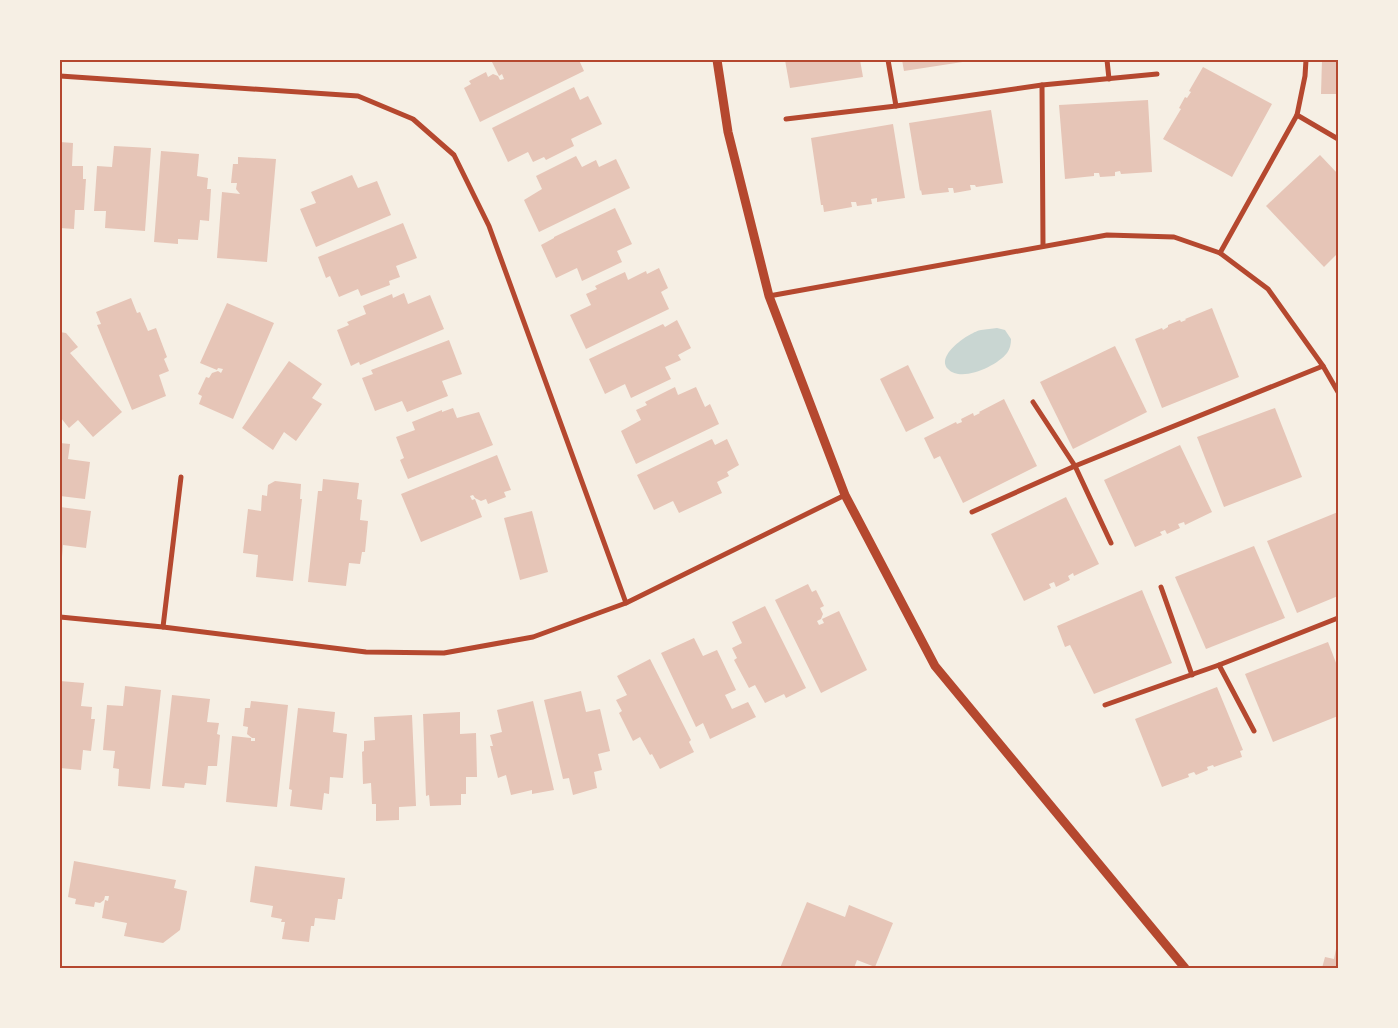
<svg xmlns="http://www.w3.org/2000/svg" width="1398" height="1028" font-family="'Source Sans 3',sans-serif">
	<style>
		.water { fill: #c9d6d2 }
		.building { fill: #e6c5b7 }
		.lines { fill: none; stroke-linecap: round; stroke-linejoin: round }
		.minor { stroke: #b5482f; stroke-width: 5 }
		.tertiary { stroke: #b5482f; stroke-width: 9 }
		.neatline { fill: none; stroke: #b5482f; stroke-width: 2 }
	</style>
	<rect width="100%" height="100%" fill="#f6efe4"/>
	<path class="water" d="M997,328L1005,330L1011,339C1011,344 1010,349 1007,353C997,366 961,383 948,369C935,355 970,332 981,330C986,329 992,329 997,328Z"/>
	<g class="building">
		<polygon points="491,60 579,60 584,71 480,122 464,88 471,84 469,81 486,72 488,77 493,74 498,76 500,80 504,79 502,74 499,76"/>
		<polygon points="785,60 860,60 863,77 790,88"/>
		<polygon points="902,60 968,60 969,61 904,71"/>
		<polygon points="1322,60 1338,60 1338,94 1321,94"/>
		<polygon points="1203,67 1272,104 1232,177 1163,139 1181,109 1179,108 1185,97 1187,98 1191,92 1189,91"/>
		<polygon points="574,87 580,100 588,96 602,124 571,139 574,146 546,160 544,157 533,162 528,152 508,162 492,128"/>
		<polygon points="1148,100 1152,172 1121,174 1120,171 1115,172 1115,176 1100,177 1099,173 1094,173 1094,176 1065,179 1059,105"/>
		<polygon points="991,110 1003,183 976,187 975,185 970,185 971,190 954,193 953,188 948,188 949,192 922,195 921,190 920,191 909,123"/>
		<polygon points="893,124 905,198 877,202 877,198 871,199 872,204 857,206 856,202 851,202 852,207 824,212 823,205 821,205 811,138"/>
		<polygon points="60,142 73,143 72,166 83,166 83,179 86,179 84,210 75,210 74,229 60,228"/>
		<polygon points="114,146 151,148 145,231 105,228 106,211 94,211 97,166 112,167"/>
		<polygon points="161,151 199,154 197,176 208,178 207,189 211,189 209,221 200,220 198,240 178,239 178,244 154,242"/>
		<polygon points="1320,155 1338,174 1338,253 1324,267 1266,206"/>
		<polygon points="576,156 582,167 596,160 599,167 616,159 630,188 539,232 524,200 542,189 536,176"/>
		<polygon points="238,157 276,159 267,262 217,258 222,192 240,194 236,189 237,183 231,183 233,164 238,164"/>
		<polygon points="352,175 358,188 377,181 391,215 316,247 300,209 316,203 311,192"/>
		<polygon points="615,208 632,244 617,251 622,262 582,281 577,268 556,278 541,245 554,238 554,237"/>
		<polygon points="403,223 417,258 396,266 400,277 389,281 390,285 361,296 358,289 339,297 330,276 326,278 318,257"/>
		<polygon points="659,268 668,288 661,292 669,309 586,349 570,315 591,305 586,294 597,289 595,286 625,272 628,280 646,271 647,274"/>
		<polygon points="404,293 408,304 430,295 444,329 360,365 359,362 351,366 337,330 349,325 347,322 366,314 363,306 392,294 393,298"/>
		<polygon points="131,298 137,313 140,312 148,331 156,328 167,357 164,359 169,371 159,375 166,396 132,410 97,325 101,324 96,312"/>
		<polygon points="227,303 274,323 233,419 199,404 202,396 198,394 206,377 209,378 212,373 218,371 221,373 223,369 218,368 217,370 200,363"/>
		<polygon points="1212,308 1239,377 1162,408 1135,339 1162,328 1163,330 1168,327 1168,325 1180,320 1181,322 1186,320 1185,319"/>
		<polygon points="677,320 691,348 678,355 681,360 665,367 671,379 631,398 625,384 605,394 589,359 663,324 665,327"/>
		<polygon points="60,332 66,333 78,347 70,353 122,412 93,437 78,420 69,428 61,418 60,419"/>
		<polygon points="449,340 462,374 442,381 448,396 407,412 402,401 375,411 362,378 373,374 371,370"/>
		<polygon points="1115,346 1147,412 1073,449 1040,382"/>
		<polygon points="289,361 322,384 312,398 322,404 296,441 284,432 273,450 242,428"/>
		<polygon points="908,365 934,418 906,432 880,379"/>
		<polygon points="675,387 678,395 696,387 705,407 710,404 719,424 636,464 621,431 641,420 636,410 647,405 645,402"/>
		<polygon points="1004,399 1037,466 963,503 940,456 934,459 924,438 956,422 957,424 962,422 961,419 973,413 974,416 980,413 979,412"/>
		<polygon points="453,408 457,418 479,412 493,445 408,479 400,460 404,458 396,437 415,430 412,422 442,410 442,412"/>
		<polygon points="1275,408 1302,477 1224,507 1197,437"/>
		<polygon points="712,439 715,445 727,439 739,465 727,472 729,476 717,482 722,493 679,513 673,501 654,510 637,475"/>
		<polygon points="60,443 70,444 68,459 90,462 85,499 60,496"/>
		<polygon points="1180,445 1212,512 1185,525 1184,522 1178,524 1180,528 1167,534 1165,530 1160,532 1162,535 1135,547 1104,480"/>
		<polygon points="497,455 511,490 504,492 506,497 488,504 486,499 481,501 475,498 473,495 470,496 472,500 475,499 482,517 421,542 401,494"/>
		<polygon points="323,479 359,483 357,499 362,500 360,520 368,521 365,552 362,552 360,564 349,563 346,586 308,582 318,491 322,491"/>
		<polygon points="275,481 301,484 300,499 302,499 293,581 256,577 258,555 243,553 248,509 261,511 262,495 267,496 268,485"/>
		<polygon points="1066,497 1099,564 1074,576 1073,573 1068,576 1070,580 1056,587 1054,582 1049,584 1051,588 1024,601 991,534"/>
		<polygon points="60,507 91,511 86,548 63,545 62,557 60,556"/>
		<polygon points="532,511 548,572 520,580 504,518"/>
		<polygon points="1338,512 1338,596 1297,613 1267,541"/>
		<polygon points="1254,546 1285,618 1206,649 1175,577"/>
		<polygon points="808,584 812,592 816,590 824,606 820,608 823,614 821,619 817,621 819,625 824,623 822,619 839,611 867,670 821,693 775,600"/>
		<polygon points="1142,590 1172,663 1094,694 1070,645 1065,647 1057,626"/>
		<polygon points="765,606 806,688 786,698 784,694 765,703 755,685 749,688 734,660 737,658 732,648 742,643 732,622"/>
		<polygon points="694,638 703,656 717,650 736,690 725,695 732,709 748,702 756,717 710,739 703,723 696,727 661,653"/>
		<polygon points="1328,642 1338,668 1338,716 1273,742 1245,674"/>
		<polygon points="650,659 691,740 689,742 694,752 660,769 652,754 650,755 640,737 633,741 619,713 622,711 616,700 627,695 617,676"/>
		<polygon points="60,681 84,683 81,706 92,707 91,719 95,719 91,751 83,750 81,770 60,768"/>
		<polygon points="125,686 161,690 150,789 118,786 119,769 113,768 115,751 103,750 107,705 123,706"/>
		<polygon points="1217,687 1243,750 1240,751 1242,757 1214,767 1213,765 1207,767 1208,770 1196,775 1194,772 1188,774 1189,777 1162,787 1135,719"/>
		<polygon points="581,691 586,712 600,709 610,751 598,754 602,770 594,772 597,788 573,795 569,778 563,779 544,700"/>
		<polygon points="172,695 210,699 207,722 219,723 217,734 220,735 217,766 208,766 206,785 185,783 184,788 162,786"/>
		<polygon points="251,701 288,705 277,807 226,802 232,736 251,738 251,741 255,741 255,738 252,738 247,734 248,727 243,726 245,708 250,708"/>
		<polygon points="533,701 554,790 532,794 532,790 511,795 506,775 498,778 490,746 493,746 490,735 502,732 497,710"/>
		<polygon points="298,708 335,712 333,732 347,734 343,778 330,777 329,794 324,793 322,810 290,806 292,790 289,789"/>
		<polygon points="460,712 460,734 476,733 477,777 466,777 466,794 461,794 461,805 430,806 429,795 426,796 423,714"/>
		<polygon points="412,715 416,806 399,807 399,820 376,821 376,804 372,804 371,783 363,784 362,752 364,751 364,741 375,740 374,717"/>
		<polygon points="74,861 176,880 174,888 187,891 180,930 163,943 124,936 127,923 102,918 105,900 108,901 109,896 105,896 104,900 100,903 95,902 94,907 75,904 76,899 68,897"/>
		<polygon points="255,866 345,878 342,899 338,899 335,920 315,918 314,926 311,926 309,942 282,939 285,922 281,922 282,919 271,917 273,906 250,902"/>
		<polygon points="807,902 845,917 849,905 893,923 875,967 857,960 854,968 780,968"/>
		<polygon points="1337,944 1338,968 1322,968 1325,957 1334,959"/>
	</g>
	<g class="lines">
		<g class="minor">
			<polyline points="888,60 896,106"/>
			<polyline points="1107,60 1109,79"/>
			<polyline points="60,76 358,96 413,119 454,155 489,226 626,603"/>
			<polyline points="1042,85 1043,246"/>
			<polyline points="1297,115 1338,139"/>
			<polyline points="786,119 896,106 1042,85 1157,74"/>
			<polyline points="1220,253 1297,115 1305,76 1306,60"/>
			<polyline points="769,296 1107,235 1174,237 1220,253 1268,289 1323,366 1338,392"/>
			<polyline points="1033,402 1075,466 1111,543"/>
			<polyline points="972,512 1075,466 1323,366"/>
			<polyline points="1161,587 1192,675"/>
			<polyline points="60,617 163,627 366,652 444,653 533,637 626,603 845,495"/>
			<polyline points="163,627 181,477"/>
			<polyline points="1219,665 1254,731"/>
			<polyline points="1105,705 1219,665 1338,618"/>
		</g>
		<polyline class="tertiary" points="717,60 728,132 769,296 845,495 935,666 1185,968"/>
	</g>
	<rect width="1398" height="1028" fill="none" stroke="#f6efe4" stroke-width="122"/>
	<rect x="61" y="61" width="1276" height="906" class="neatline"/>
</svg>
